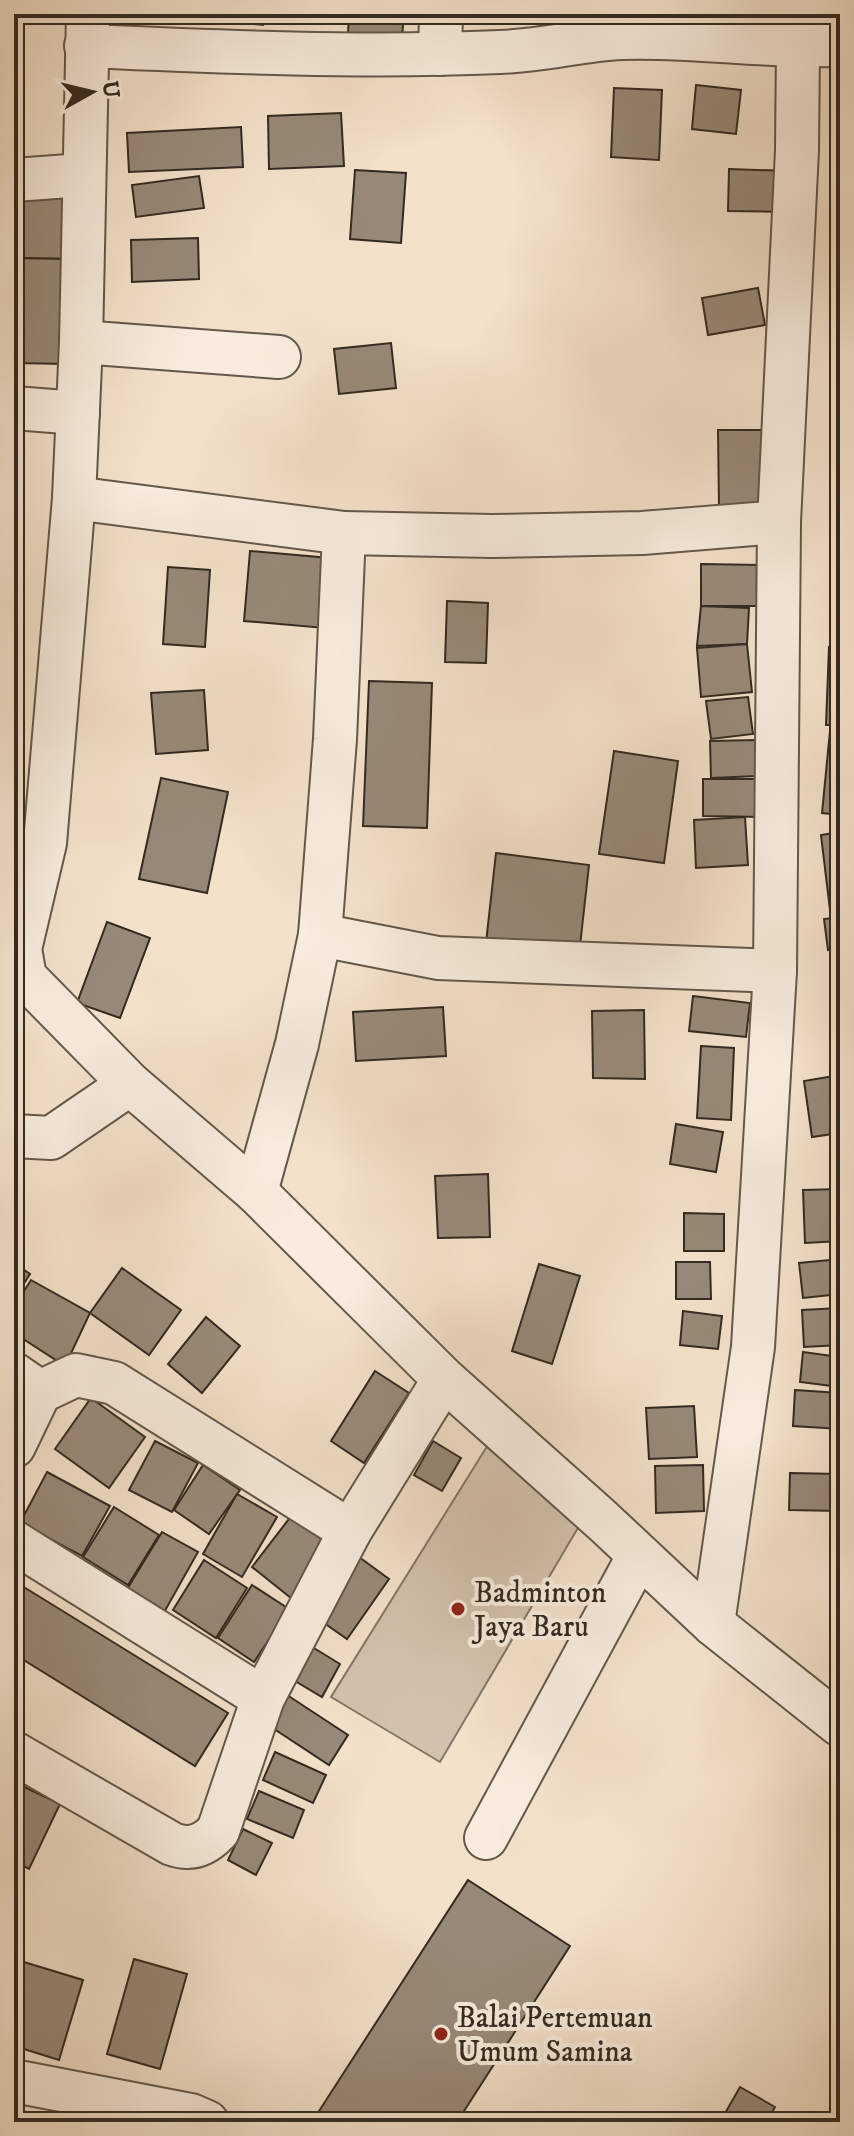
<svg xmlns="http://www.w3.org/2000/svg" width="854" height="2136" font-family="'IM FELL DW Pica',serif">
	<style>
		.green { fill: #d2c2ad; stroke: #827666; stroke-width: 2 }
		.building { fill: #978978; stroke: #332a20; stroke-width: 2 }
		.lines { fill: none; stroke-linecap: round; stroke-linejoin: round }
		.minor-casing { stroke: #63584a; stroke-width: 46 }
		.minor { stroke: #f7ecdd; stroke-width: 42 }
		.poi-dot { fill: #8f2418; stroke: #f7ecdd; stroke-width: 3 }
		.labels { text-anchor: middle; stroke-width: 8; stroke-linejoin: round; paint-order: stroke }
		.poi-label { font-size: 30px; fill: #332a20; stroke: #f7ecdd; text-anchor: start }
	</style>
	<rect width="100%" height="100%" fill="#f3e1ca"/>
	<filter id="stains"><feTurbulence type="fractalNoise" baseFrequency=".0025" numOctaves="4"/><feColorMatrix values="0 0 0 0 .2 0 0 0 0 .09 0 0 0 0 .02 0 0 0 .5 -.17"/></filter>
	<radialGradient id="worn" r=".72"><stop offset=".6" stop-color="#630" stop-opacity="0"/><stop offset="1" stop-color="#630" stop-opacity=".3"/></radialGradient>
	<polygon class="green" points="491,1440 582,1521 440,1762 331,1697"/>
	<g class="building">
		<polygon points="173,14 264,14 263,25"/>
		<polygon points="349,14 404,14 402,37 348,33"/>
		<polygon points="696,85 741,90 736,134 692,129"/>
		<polygon points="614,88 662,90 659,160 611,157"/>
		<polygon points="341,113 344,166 269,169 268,116"/>
		<polygon points="241,127 243,167 129,172 127,133"/>
		<polygon points="729,169 789,171 788,212 728,211"/>
		<polygon points="355,170 406,173 401,243 350,239"/>
		<polygon points="199,176 204,208 136,217 132,185"/>
		<polygon points="14,187 71,187 69,259 14,258"/>
		<polygon points="198,238 199,279 132,282 131,240"/>
		<polygon points="14,258 69,259 68,364 14,363"/>
		<polygon points="758,288 765,325 708,335 702,298"/>
		<polygon points="391,343 396,388 339,394 334,349"/>
		<polygon points="718,430 767,430 767,508 719,508"/>
		<polygon points="831,480 840,480 840,598 830,598"/>
		<polygon points="250,551 341,559 336,629 244,621"/>
		<polygon points="701,564 762,565 761,606 701,606"/>
		<polygon points="168,567 210,570 205,647 163,644"/>
		<polygon points="447,601 488,603 486,663 445,662"/>
		<polygon points="701,606 749,608 747,644 697,646"/>
		<polygon points="747,644 752,692 701,697 697,648"/>
		<polygon points="829,647 840,647 840,725 826,725"/>
		<polygon points="369,681 432,683 427,828 363,826"/>
		<polygon points="204,690 208,750 156,754 151,693"/>
		<polygon points="748,697 753,734 711,739 706,701"/>
		<polygon points="830,731 840,732 840,815 822,813"/>
		<polygon points="756,740 757,776 711,778 710,741"/>
		<polygon points="614,751 678,761 664,863 599,854"/>
		<polygon points="161,778 228,792 207,893 139,879"/>
		<polygon points="703,779 767,779 767,817 703,816"/>
		<polygon points="745,817 748,865 696,868 694,820"/>
		<polygon points="840,832 840,909 830,910 821,835"/>
		<polygon points="496,853 589,865 579,955 486,943"/>
		<polygon points="840,917 840,948 828,950 824,919"/>
		<polygon points="107,922 150,938 120,1018 77,1003"/>
		<polygon points="693,996 750,1003 746,1037 689,1031"/>
		<polygon points="443,1007 446,1056 356,1061 353,1012"/>
		<polygon points="644,1010 645,1079 593,1078 592,1011"/>
		<polygon points="701,1046 734,1048 731,1120 697,1118"/>
		<polygon points="840,1075 840,1133 812,1137 804,1081"/>
		<polygon points="676,1124 723,1132 716,1172 670,1164"/>
		<polygon points="488,1174 490,1237 438,1238 435,1176"/>
		<polygon points="840,1189 840,1241 805,1243 803,1190"/>
		<polygon points="684,1213 724,1214 724,1251 684,1251"/>
		<polygon points="840,1259 840,1294 803,1298 799,1263"/>
		<polygon points="676,1262 710,1262 711,1299 676,1299"/>
		<polygon points="14,1263 30,1274 14,1299"/>
		<polygon points="539,1264 580,1276 552,1364 512,1351"/>
		<polygon points="122,1268 181,1310 149,1355 90,1313"/>
		<polygon points="31,1280 90,1313 65,1366 14,1333 14,1307"/>
		<polygon points="840,1308 840,1345 804,1347 802,1310"/>
		<polygon points="683,1311 722,1316 718,1349 680,1345"/>
		<polygon points="206,1317 240,1346 202,1393 168,1364"/>
		<polygon points="803,1352 840,1357 840,1387 800,1382"/>
		<polygon points="375,1371 409,1393 364,1463 331,1441"/>
		<polygon points="795,1390 840,1393 840,1429 793,1426"/>
		<polygon points="91,1398 145,1437 109,1488 55,1449"/>
		<polygon points="694,1406 697,1457 649,1459 646,1408"/>
		<polygon points="155,1441 198,1463 172,1512 129,1490"/>
		<polygon points="433,1441 461,1458 442,1491 414,1475"/>
		<polygon points="203,1465 240,1490 209,1534 174,1510"/>
		<polygon points="703,1465 704,1511 656,1513 655,1466"/>
		<polygon points="47,1472 110,1506 82,1556 20,1523"/>
		<polygon points="790,1473 840,1474 840,1511 789,1510"/>
		<polygon points="237,1494 277,1517 242,1577 203,1554"/>
		<polygon points="114,1507 159,1535 128,1585 83,1557"/>
		<polygon points="292,1515 336,1551 296,1602 252,1567"/>
		<polygon points="162,1532 198,1552 162,1616 124,1594"/>
		<polygon points="359,1557 389,1579 347,1639 317,1618"/>
		<polygon points="204,1560 247,1588 216,1638 173,1610"/>
		<polygon points="14,1581 228,1713 195,1766 14,1654"/>
		<polygon points="252,1585 289,1609 254,1662 218,1638"/>
		<polygon points="304,1642 340,1664 322,1697 285,1675"/>
		<polygon points="284,1693 348,1735 329,1765 265,1723"/>
		<polygon points="275,1752 326,1775 313,1803 263,1780"/>
		<polygon points="14,1782 60,1804 29,1869 14,1861"/>
		<polygon points="259,1791 304,1810 293,1838 247,1819"/>
		<polygon points="243,1829 272,1843 256,1875 228,1860"/>
		<polygon points="468,1880 570,1946 457,2122 312,2122"/>
		<polygon points="14,1959 83,1980 59,2060 14,2046"/>
		<polygon points="134,1959 187,1974 160,2069 107,2054"/>
		<polygon points="740,2087 775,2107 766,2122 720,2122"/>
	</g>
	<g class="lines">
		<defs>
			<g id="minor">
				<polyline points="88,14 81,342 74,498 45,843 20,949 25,977 130,1084 256,1192 444,1379 603,1521 713,1624 840,1725"/>
				<path d="M86,46C223,52 363,58 500,52C541,51 581,40 621,38C694,35 767,48 840,45"/>
				<polyline points="440,54 441,14"/>
				<polyline points="14,180 83,175"/>
				<polyline points="81,342 279,357"/>
				<polyline points="14,408 78,413"/>
				<polyline points="74,498 344,533"/>
				<polyline points="320,935 335,739 344,533 492,536 642,533 779,522"/>
				<polyline points="14,1136 51,1138 130,1084"/>
				<polyline points="256,1192 297,1044 320,935 438,958 775,971"/>
				<polyline points="14,1374 40,1392 76,1375 114,1383 350,1531"/>
				<polyline points="14,1446 40,1392"/>
				<polyline points="14,1542 263,1698"/>
				<polyline points="713,1624 753,1347 775,971 779,522 797,150 798,47"/>
				<path d="M14,1753L172,1844C191,1851 205,1845 218,1831L263,1698L350,1531L444,1379"/>
				<polyline points="486,1838 639,1555"/>
				<polyline points="14,2081 191,2115 207,2122"/>
			</g>
		</defs>
		<use href="#minor" class="minor-casing"/>
		<use href="#minor" class="minor"/>
	</g>
	<g class="poi-dot">
		<circle cx="458" cy="1609" r="8"/>
		<circle cx="441" cy="2034" r="8"/>
	</g>
	<g class="labels">
		<g class="poi-label">
			<text x="474" y="1602">Badminton<tspan x="474" dy="34">Jaya Baru</tspan></text>
			<text x="457" y="2027">Balai Pertemuan<tspan x="457" dy="34">Umum Samina</tspan></text>
		</g>
	</g>
	<rect width="854" height="2136" fill="none" stroke="#f3e1ca" stroke-width="48"/>
	<rect x="16" y="16" width="822" height="2104" fill="none" stroke="#332a20" stroke-width="4"/>
	<rect x="24" y="24" width="806" height="2088" fill="none" stroke="#332a20" stroke-width="2"/>
	<g transform="translate(92 92) rotate(82)" stroke="#f7ecdd" stroke-width="6" paint-order="stroke">
	<path d="M0-6L14 30L0 20L-14 30Z" fill="#332a20"/>
	<text y="-12" font-size="22" font-weight="bold" text-anchor="middle" fill="#332a20">U</text>
	</g>
	<rect width="100%" height="100%" filter="url(#stains)"/>
	<rect width="100%" height="100%" fill="url(#worn)"/>
</svg>
